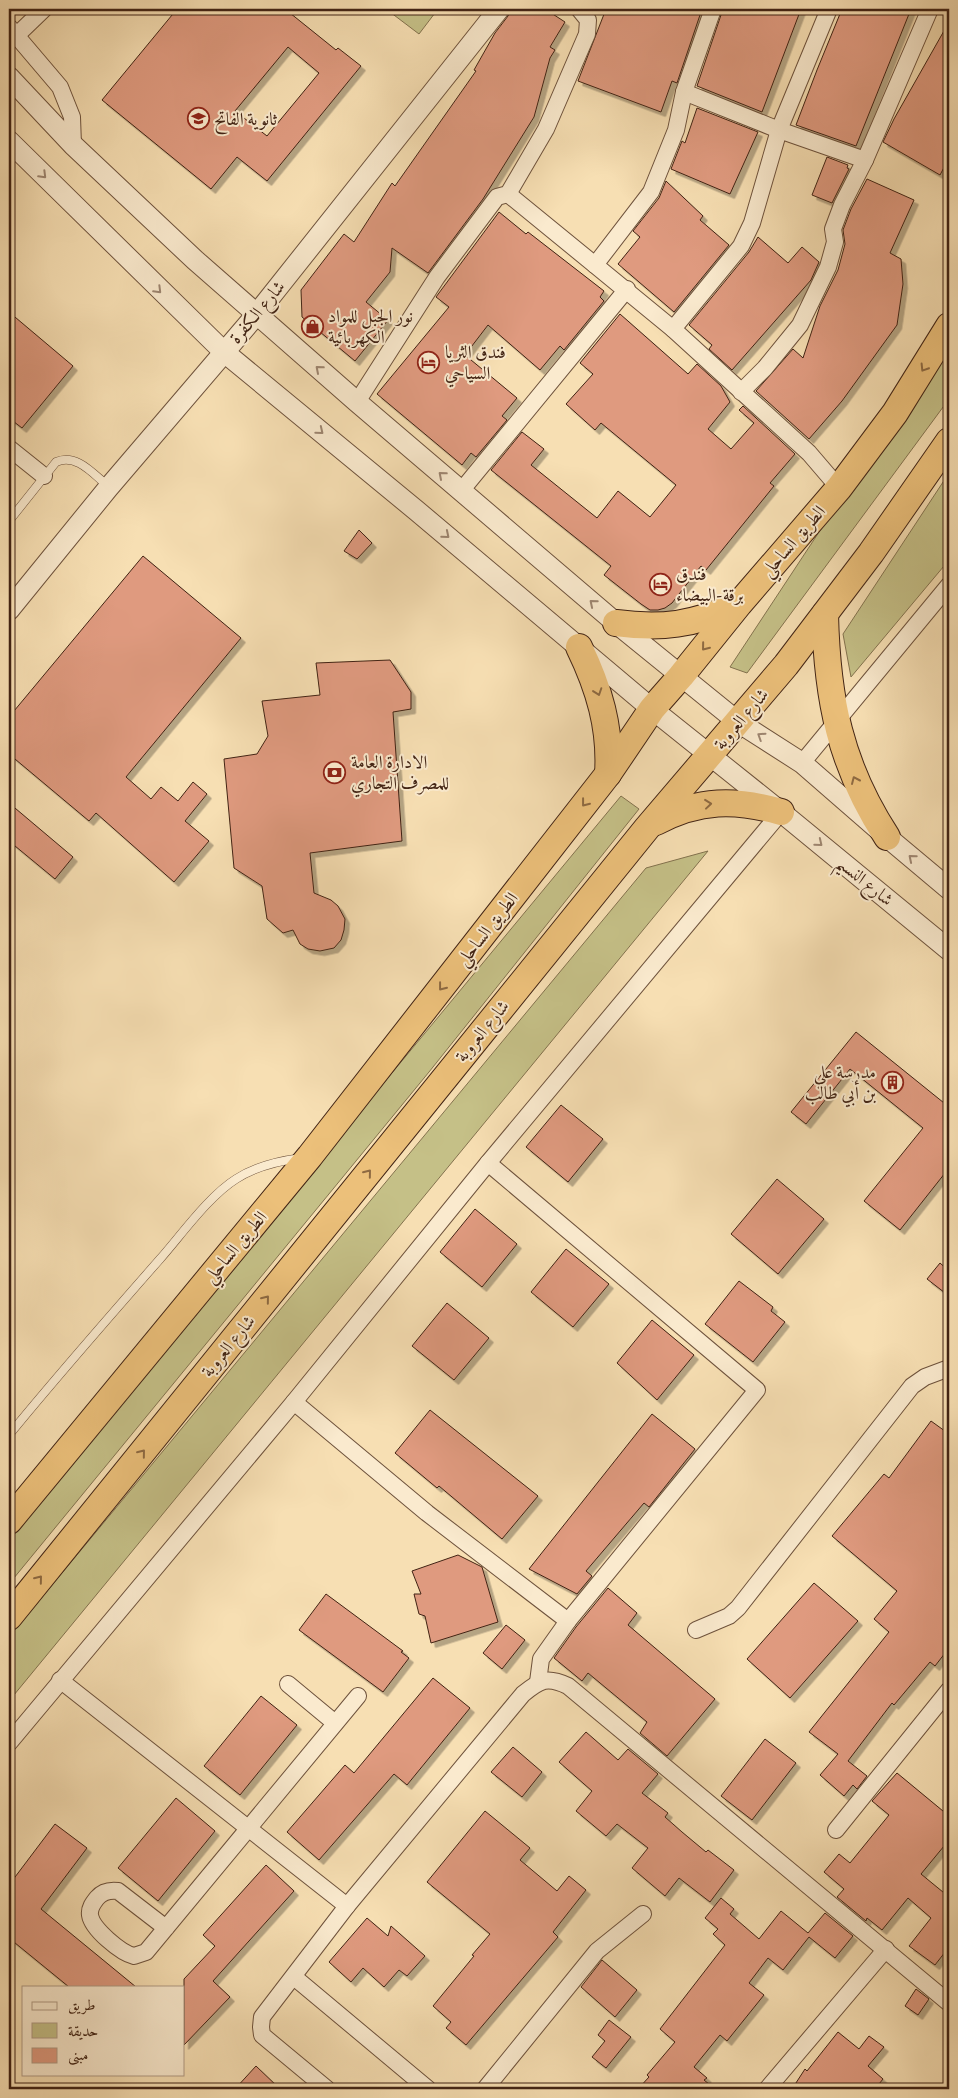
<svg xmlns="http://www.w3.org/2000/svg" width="958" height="2098" font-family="Alegreya,Amiri,serif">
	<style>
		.green { fill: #c5c087; stroke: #83724e }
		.building { fill: #df9a7f; stroke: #412314; fill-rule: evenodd; filter: url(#shadow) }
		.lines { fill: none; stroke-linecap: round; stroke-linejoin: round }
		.service-casing { stroke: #6e523c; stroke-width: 9 }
		.minor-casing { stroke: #6e523c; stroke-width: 18 }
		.tertiary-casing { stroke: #6e523c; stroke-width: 22 }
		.trunk-casing { stroke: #412314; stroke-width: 28 }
		.service { stroke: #faeace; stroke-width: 8 }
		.minor { stroke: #faeace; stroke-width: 16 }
		.tertiary { stroke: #faeace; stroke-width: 20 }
		.trunk { stroke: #ecc07a; stroke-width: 26 }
		.oneway { stroke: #9e8671 }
		.oneway2 { stroke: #8e6a42 }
		.labels { text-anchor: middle; stroke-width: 4; stroke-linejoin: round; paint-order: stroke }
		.poi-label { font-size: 18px; fill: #412314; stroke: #faeace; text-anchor: start }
		.street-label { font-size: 18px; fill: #412314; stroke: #faeace }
	</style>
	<defs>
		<filter id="shadow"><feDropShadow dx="4.5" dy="4.5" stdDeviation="0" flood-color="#0004"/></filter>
	</defs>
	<rect width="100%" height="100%" fill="#f7dfb3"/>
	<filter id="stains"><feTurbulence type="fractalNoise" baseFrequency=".004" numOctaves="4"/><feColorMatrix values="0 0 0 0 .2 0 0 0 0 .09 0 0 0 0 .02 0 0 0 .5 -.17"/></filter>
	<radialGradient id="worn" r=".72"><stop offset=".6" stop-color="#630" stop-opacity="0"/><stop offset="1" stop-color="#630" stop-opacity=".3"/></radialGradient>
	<g class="green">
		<polygon points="386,9 438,9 419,34"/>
		<polygon points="949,335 949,399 747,673 730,667"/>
		<polygon points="949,473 949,560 851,677 843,634"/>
		<polygon points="621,796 639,809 429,1072 9,1584 9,1536"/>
		<polygon points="708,851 9,1701 9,1637 646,868"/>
	</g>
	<g class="building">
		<path d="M177,9H285L336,50L338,48L361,66L267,181L237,157L211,189L102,100ZM288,47L319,73L267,136L235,111Z"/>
		<polygon points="511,9 545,9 565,22 550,47 555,50 550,58 534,117 483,199 428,273 392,248 390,272 366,302 388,320 355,361 302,317 301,290 344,234 354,242 392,183 395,186 476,71 474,70 495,33 508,16"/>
		<polygon points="606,9 702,9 677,83 672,81 661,112 578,81"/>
		<polygon points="723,9 801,9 762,112 697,86"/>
		<polygon points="842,9 911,9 856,146 796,125 817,70"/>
		<polygon points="949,22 949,158 940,175 883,142 894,119"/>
		<polygon points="697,108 758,132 730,194 671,169 682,141 685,143"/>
		<polygon points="827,157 848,165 847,168 849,169 832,203 812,195"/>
		<polygon points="867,179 914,200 890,253 901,259 903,284 897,325 842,401 809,439 756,391 793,349 803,358 820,306 838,270 845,244 843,230 851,209"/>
		<polygon points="666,181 703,216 700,220 729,245 674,312 618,264 640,237 633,231 659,198"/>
		<polygon points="499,212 526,234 528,232 604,291 600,297 604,301 564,350 560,346 540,370 488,325 465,355 517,398 502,416 507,420 476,457 471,453 462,465 377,394 449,307 436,297"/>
		<polygon points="758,237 788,263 802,247 819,262 811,280 732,370 709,349 712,345 689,325 749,252"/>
		<polygon points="9,312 73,366 22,428 9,418"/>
		<polygon points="620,314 688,374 697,364 721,386 730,402 708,429 731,449 754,423 739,410 743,406 795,454 770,483 774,486 706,570 701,566 672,603 665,608 658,610 650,610 641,604 604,575 611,566 491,470 522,432 544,449 531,465 597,518 618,491 650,517 676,485 601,423 595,430 566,404 593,374 580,363"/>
		<polygon points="359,530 372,543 357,559 344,551"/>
		<polygon points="143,556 241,638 126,777 151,799 161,787 178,801 193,782 207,794 185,821 209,841 174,882 96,813 89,821 9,754 9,717"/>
		<polygon points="390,660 411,692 411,709 393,712 402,841 310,853 314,893 331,900 338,906 345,919 344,930 341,940 334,948 320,951 308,949 300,944 293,930 283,933 267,919 262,886 234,868 224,759 257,754 268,736 262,701 320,695 316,663"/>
		<polygon points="9,803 73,857 55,879 9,841"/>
		<polygon points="856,1032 949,1107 949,1168 900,1230 864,1201 923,1128 850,1069 806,1124 791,1112"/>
		<polygon points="561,1105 603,1139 568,1182 526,1147"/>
		<polygon points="777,1179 824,1219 778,1274 731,1234"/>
		<polygon points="475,1209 517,1244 482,1287 440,1252"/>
		<polygon points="566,1249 609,1284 573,1327 531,1292"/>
		<polygon points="940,1263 949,1271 949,1296 927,1279"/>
		<polygon points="739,1281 773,1307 771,1311 785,1322 753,1362 705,1324"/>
		<polygon points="447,1303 489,1338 454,1380 412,1346"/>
		<polygon points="652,1320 694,1355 657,1400 617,1363"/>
		<polygon points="430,1410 538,1496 502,1539 439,1486 437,1488 395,1453"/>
		<polygon points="652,1414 695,1449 649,1507 644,1503 586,1571 592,1576 577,1594 529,1569"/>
		<polygon points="931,1421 949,1434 949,1648 935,1666 930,1662 894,1705 892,1703 848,1761 867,1776 857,1789 853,1785 844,1796 820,1775 838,1754 809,1732 889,1632 874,1619 897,1591 832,1536 884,1474 889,1478"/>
		<polygon points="458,1555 482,1567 498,1622 431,1643 425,1616 419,1614 414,1594 421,1594 412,1571"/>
		<polygon points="814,1583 858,1621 790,1698 747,1659"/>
		<polygon points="608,1588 637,1613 628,1625 715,1699 667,1756 640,1733 647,1722 588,1673 582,1681 554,1658 576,1627"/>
		<polygon points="326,1594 403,1651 401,1652 409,1658 383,1692 299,1630"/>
		<polygon points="506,1625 525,1640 502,1669 483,1653"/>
		<polygon points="433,1678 470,1708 407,1785 394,1774 319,1860 287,1832 345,1765 354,1773"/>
		<polygon points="261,1696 297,1725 240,1795 204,1766"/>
		<polygon points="586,1732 618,1760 628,1749 658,1774 642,1793 668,1813 665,1817 682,1832 706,1852 708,1850 734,1870 710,1902 679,1878 665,1896 632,1868 648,1848 617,1824 606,1836 576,1811 592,1791 559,1762"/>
		<polygon points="765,1739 796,1763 752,1820 721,1796"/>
		<polygon points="513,1747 542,1772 522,1797 491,1772"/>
		<polygon points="897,1773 949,1816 949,1840 921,1874 949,1897 949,1947 935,1965 909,1946 931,1918 908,1898 882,1930 867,1918 866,1921 837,1897 844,1889 824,1872 839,1854 850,1863 889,1815 872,1801"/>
		<polygon points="176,1798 215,1831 158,1901 118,1868"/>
		<polygon points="485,1811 530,1848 520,1860 557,1891 569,1876 586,1890 553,1932 558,1937 466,2045 446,2028 451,2022 433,2006 474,1956 472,1955 490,1934 427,1882"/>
		<polygon points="55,1824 87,1848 41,1909 136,1987 69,1987 9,1938 9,1885"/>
		<polygon points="266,1865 294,1891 213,1981 230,1997 184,2045 184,1979 215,1946 203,1935"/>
		<polygon points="721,1898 734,1909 730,1914 759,1939 781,1911 808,1933 825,1913 853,1936 835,1958 809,1937 783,1970 768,1958 749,1983 764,1995 727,2041 720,2035 694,2067 707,2078 704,2080 715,2089 638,2089 649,2077 647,2075 675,2042 660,2029 725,1945 713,1934 718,1929 705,1918"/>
		<polygon points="367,1918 388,1936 391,1926 425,1956 407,1976 399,1970 384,1987 363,1968 351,1982 329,1962"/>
		<polygon points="602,1960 637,1990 615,2017 581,1987"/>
		<polygon points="916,1989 929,1999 918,2015 905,2006"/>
		<polygon points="609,2020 631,2037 606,2068 592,2057 605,2041 598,2035"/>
		<polygon points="838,2032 859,2049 869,2036 884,2047 868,2066 883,2079 875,2089 792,2089 805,2069 807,2071"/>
		<polygon points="256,2066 280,2089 235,2089"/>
	</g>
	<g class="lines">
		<defs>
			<g id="service">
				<path d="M9,521L56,462C77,453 93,474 108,486"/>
				<path d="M9,1435C58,1375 109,1317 160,1259C182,1234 209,1196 236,1179C256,1166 278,1161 301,1158"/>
			</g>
			<g id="minor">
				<polyline points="713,9 684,92 676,130 651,192 595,265 673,329 809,453 839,488"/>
				<polyline points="9,27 60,87 72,117 73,145"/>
				<polyline points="17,35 44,9"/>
				<polyline points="684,92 779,130 865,160"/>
				<polyline points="508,194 595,265"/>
				<polyline points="673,329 741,246 752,223 779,130 829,9"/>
				<polyline points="741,392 765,368 800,325 828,267 835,242 833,229 842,205 865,160 930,9"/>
				<polyline points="357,402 437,277 497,197 508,194 546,129 587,34 588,20 579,9"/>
				<polyline points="9,448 44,476"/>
				<polyline points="461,491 627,289"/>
				<polyline points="802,763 949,585"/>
				<polyline points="488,1163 757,1390 568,1621"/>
				<polyline points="294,1402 427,1513 568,1621 541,1659 538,1682"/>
				<polyline points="696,1630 729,1616 738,1608 912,1386 925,1377 949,1368"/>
				<polyline points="60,1680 347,1906"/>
				<polyline points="288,1684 335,1723"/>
				<polyline points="9,1743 294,1402 488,1163 781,812"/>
				<polyline points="836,1830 949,1690"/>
				<path d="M166,1928L118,1891C110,1890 103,1891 97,1898C93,1903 89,1908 90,1915C92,1929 121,1953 134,1956L146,1952L358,1696"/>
				<polyline points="294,1977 428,2089"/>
				<path d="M327,2089L262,2035L261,2027L262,2017L347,1906L523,1694C540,1680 547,1676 568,1686L949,2003"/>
				<polyline points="485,2089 597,1951 643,1914"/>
				<polyline points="767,2089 886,1949"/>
			</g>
			<g id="tertiary">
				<polyline points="9,77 73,145 195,260 357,402 616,623 738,722 802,763 887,837 949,889"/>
				<polyline points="9,141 224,352 417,511 652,709 781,812 949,950"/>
				<polyline points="9,610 109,487 256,315 499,9"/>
			</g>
			<g id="trunk">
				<path d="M825,614C827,699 840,765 887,837"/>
				<path d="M616,623C661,629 694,625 736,605"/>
				<path d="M579,647C599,688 611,728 608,774"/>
				<path d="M656,822C699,799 736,799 781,812"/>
				<polyline points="9,1521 310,1156 608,774 652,709 681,676 739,604 839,488 895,413 949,326"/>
				<polyline points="9,1617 647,828 786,665 871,553 949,441"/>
			</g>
		</defs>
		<use href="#service" class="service-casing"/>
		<use href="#minor" class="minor-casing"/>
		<use href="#tertiary" class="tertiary-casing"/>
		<use href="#trunk" class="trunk-casing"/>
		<use href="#service" class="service"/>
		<use href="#minor" class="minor"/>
		<use href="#tertiary" class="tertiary"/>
		<use href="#trunk" class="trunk"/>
	</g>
	<defs><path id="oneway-chevron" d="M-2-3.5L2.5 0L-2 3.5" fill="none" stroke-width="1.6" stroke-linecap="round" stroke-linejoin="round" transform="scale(1.25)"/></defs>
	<g class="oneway">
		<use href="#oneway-chevron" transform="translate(43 175) rotate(45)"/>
		<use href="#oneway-chevron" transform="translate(158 290) rotate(45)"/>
		<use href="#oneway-chevron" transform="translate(319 369) rotate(-139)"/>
		<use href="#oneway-chevron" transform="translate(320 431) rotate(39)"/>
		<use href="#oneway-chevron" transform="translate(442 475) rotate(-139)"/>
		<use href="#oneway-chevron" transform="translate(446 535) rotate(40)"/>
		<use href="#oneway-chevron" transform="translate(593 603) rotate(-140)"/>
		<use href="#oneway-chevron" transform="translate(761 736) rotate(-147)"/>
		<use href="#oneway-chevron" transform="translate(819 843) rotate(39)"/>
		<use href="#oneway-chevron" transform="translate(912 858) rotate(-140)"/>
	</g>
	<g class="oneway2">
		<use href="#oneway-chevron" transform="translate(924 368) rotate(122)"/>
		<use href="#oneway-chevron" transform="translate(705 647) rotate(129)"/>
		<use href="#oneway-chevron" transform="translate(598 692) rotate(71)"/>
		<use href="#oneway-chevron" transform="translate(855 780) rotate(-114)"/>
		<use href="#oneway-chevron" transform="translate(585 803) rotate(128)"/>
		<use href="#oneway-chevron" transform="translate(708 804) rotate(-6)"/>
		<use href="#oneway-chevron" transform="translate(442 987) rotate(128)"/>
		<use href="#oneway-chevron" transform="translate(368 1173) rotate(-51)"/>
		<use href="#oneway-chevron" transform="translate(266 1299) rotate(-51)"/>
		<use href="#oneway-chevron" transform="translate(142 1453) rotate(-51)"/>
		<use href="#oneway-chevron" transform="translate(39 1579) rotate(-51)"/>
	</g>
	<defs>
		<symbol id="school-ring" viewBox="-11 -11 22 22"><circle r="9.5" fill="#faeace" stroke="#8f2418" stroke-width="1.5"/><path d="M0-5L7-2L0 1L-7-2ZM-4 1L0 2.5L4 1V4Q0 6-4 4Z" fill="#8f2418"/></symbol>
		<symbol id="shop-ring" viewBox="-11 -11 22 22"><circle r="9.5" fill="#faeace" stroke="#8f2418" stroke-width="1.5"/><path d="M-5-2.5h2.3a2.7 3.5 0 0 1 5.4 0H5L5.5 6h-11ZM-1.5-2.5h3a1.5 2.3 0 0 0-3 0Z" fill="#8f2418"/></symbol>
		<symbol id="hotel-ring" viewBox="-11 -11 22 22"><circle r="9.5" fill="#faeace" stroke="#8f2418" stroke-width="1.5"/><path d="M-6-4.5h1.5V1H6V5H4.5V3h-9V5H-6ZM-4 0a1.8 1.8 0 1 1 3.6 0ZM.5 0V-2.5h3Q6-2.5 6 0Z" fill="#8f2418"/></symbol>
		<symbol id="bank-ring" viewBox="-11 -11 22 22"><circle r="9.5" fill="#faeace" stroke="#8f2418" stroke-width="1.5"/><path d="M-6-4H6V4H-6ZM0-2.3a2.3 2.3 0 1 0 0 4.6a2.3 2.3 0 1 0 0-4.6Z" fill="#8f2418"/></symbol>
		<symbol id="building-ring" viewBox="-11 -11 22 22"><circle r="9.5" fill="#faeace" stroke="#8f2418" stroke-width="1.5"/><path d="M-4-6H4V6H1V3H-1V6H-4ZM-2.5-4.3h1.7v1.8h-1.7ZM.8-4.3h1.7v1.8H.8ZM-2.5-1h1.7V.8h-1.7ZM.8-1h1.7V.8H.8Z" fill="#8f2418"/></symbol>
	</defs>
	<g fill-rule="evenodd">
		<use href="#school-ring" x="186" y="106" width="25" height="25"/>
		<use href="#shop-ring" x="300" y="314" width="25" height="25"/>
		<use href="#hotel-ring" x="416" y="350" width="25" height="25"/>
		<use href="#hotel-ring" x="648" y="572" width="25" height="25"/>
		<use href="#bank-ring" x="322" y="760" width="25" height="25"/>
		<use href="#building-ring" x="880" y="1070" width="25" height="25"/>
	</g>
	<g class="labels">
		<g class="poi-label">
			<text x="214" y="125">ثانوية الفاتح</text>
			<text x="328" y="322">نور الجبل للمواد<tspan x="328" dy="21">الكهربائية</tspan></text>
			<text x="445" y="358">فندق الثريا<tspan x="445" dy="21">السياحي</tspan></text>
			<text x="676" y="580">فندق<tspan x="676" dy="21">برقة-البيضاء</tspan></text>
			<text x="351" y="768">الادارة العامة<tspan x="351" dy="21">للمصرف التجاري</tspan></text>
			<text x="876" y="1078" text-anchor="end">مدرسة علي<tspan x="876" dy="21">بن أبي طالب</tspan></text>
		</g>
		<g class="street-label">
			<text transform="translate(257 312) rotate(-50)" y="6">شارع الكفرة</text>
			<text transform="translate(793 541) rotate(-49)" y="6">الطريق الساحلي</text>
			<text transform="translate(741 719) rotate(-50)" y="6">شارع العروبة</text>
			<text transform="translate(865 881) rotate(39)" y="6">شارع النسيم</text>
			<text transform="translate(487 929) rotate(-52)" y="6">الطريق الساحلي</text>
			<text transform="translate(482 1031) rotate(-51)" y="6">شارع العروبة</text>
			<text transform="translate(235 1247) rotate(-50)" y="6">الطريق الساحلي</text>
			<text transform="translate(228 1346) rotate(-51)" y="6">شارع العروبة</text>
		</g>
	</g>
	<rect width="958" height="2098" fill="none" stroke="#f7dfb3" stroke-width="30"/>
	<rect x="10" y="10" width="938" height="2078" fill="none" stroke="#412314" stroke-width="2.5"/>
	<rect x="15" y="15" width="928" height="2068" fill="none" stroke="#412314"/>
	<rect x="22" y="1986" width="162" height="90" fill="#faeace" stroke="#b09a84"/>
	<rect x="32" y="2002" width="25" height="8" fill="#faeace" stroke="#b09a84"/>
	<text x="68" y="2010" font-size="15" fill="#412314">طريق</text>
	<rect x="32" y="2023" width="25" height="15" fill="#c5c087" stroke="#b09a84"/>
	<text x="68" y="2036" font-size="15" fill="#412314">حديقة</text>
	<rect x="32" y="2048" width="25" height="15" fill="#df9a7f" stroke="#b09a84"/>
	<text x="68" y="2060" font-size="15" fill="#412314">مبنى</text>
	<rect width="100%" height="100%" filter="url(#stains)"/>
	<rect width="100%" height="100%" fill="url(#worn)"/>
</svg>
